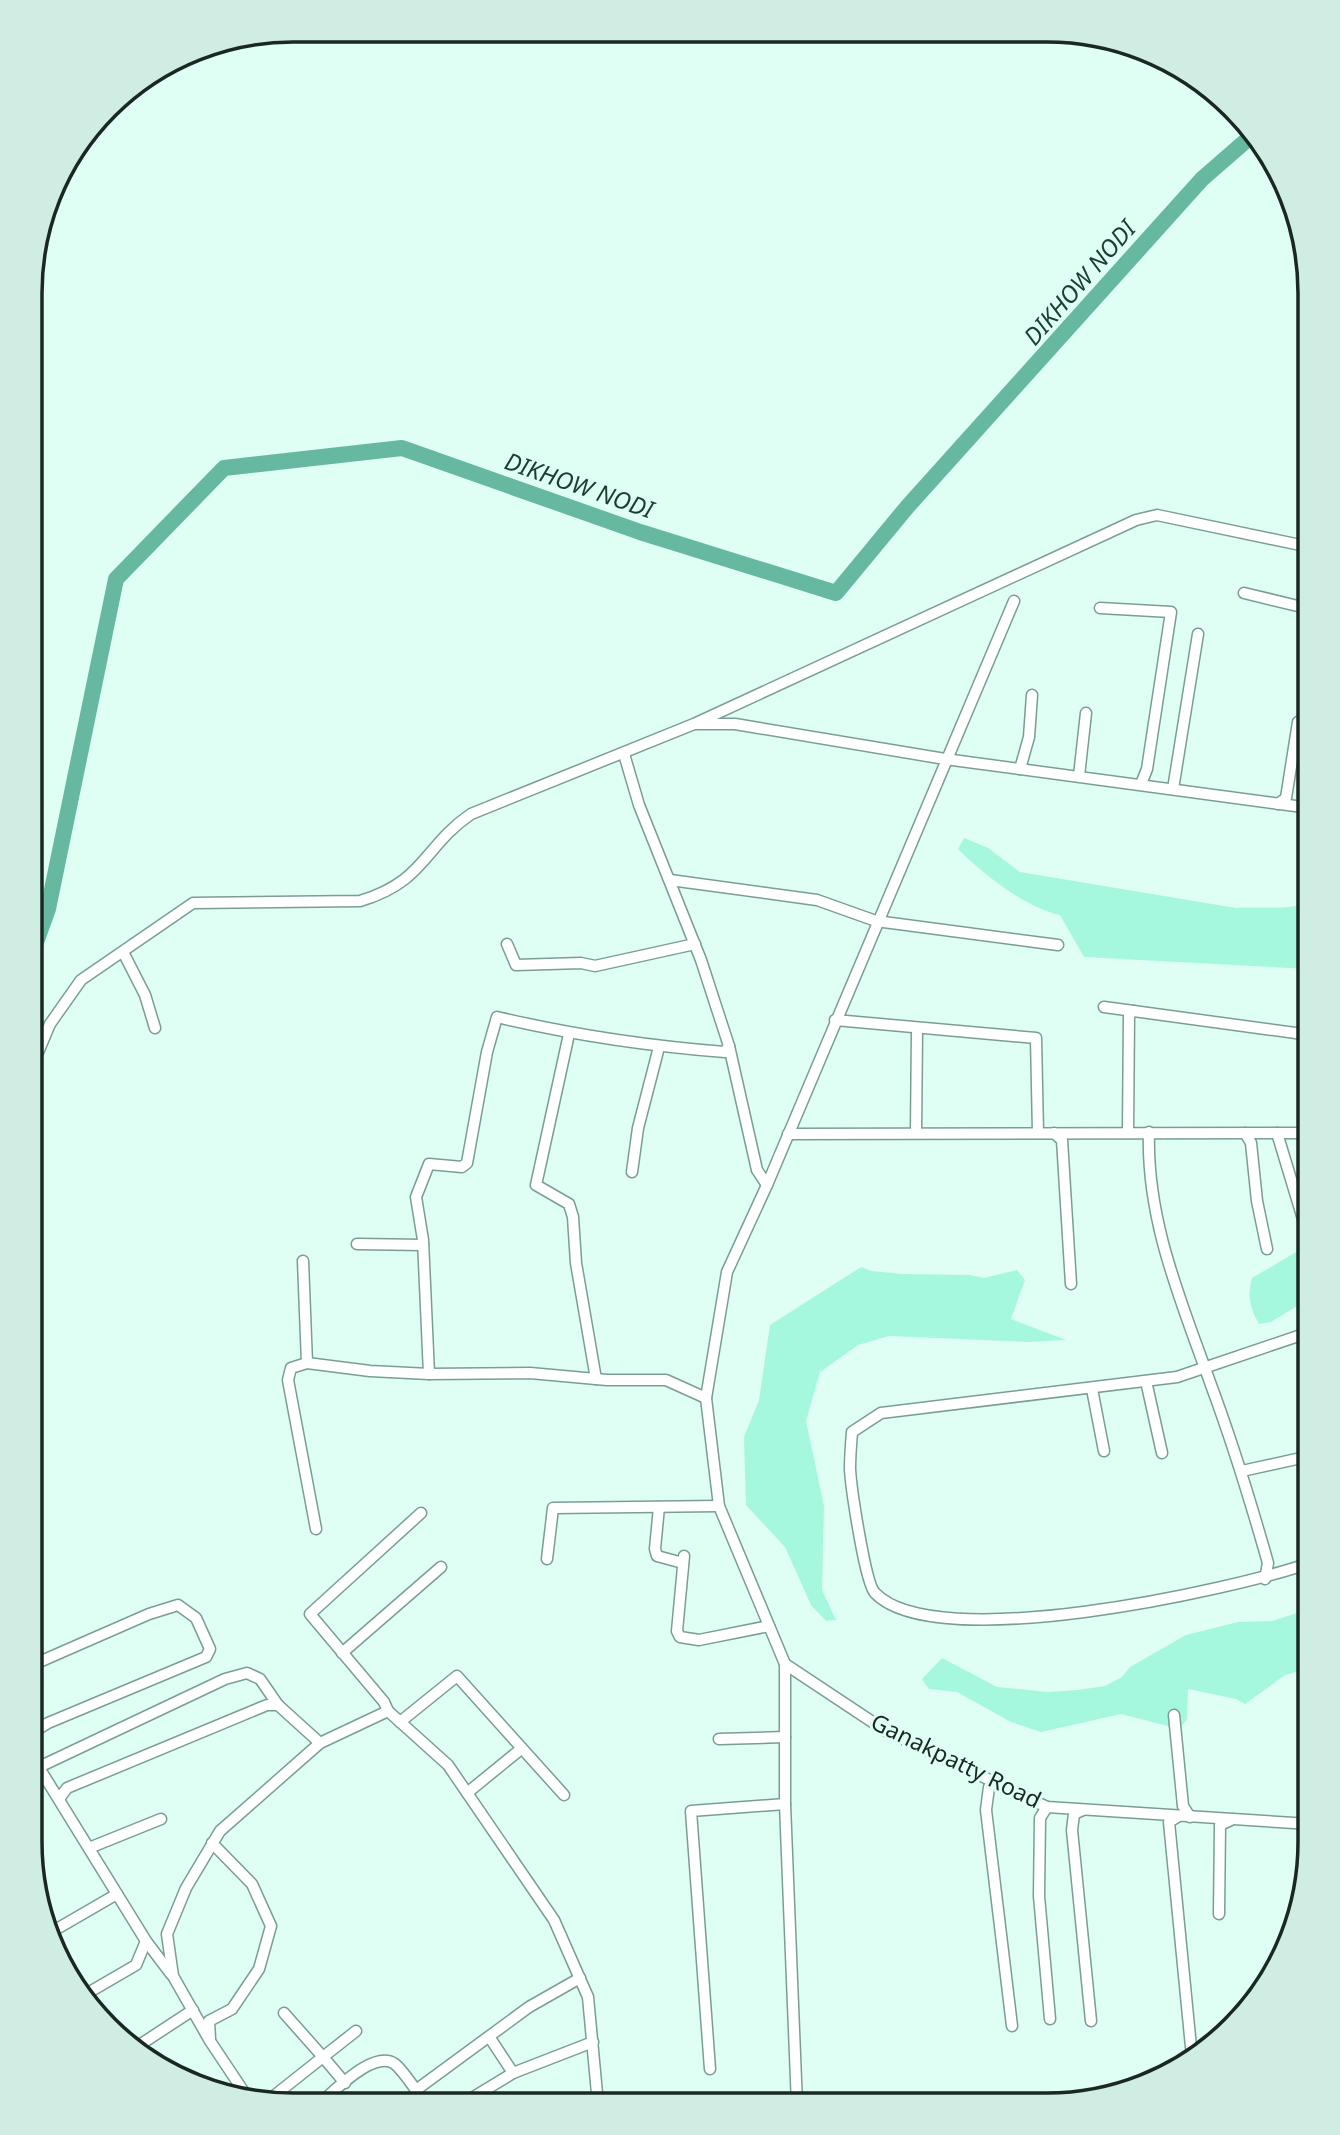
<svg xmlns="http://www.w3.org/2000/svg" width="1340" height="2135" font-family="'Noto Sans',sans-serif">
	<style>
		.green { fill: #a5f8de }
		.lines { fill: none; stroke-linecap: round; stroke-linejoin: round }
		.river { stroke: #66b8a0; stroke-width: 16 }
		.minor-casing { stroke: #7a9e93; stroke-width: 13 }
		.minor { stroke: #fff; stroke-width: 10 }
		.labels { text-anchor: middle; stroke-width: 6; stroke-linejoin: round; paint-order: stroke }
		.street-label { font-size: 23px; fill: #1a2824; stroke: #dffef4 }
		.water-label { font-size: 24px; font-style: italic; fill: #193f34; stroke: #dffef4 }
		.rim { fill: none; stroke: #1a2824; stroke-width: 3.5 }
	</style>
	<rect width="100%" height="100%" fill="#dffef4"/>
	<g class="green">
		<path d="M964,838L988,848L1020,872L1236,908C1261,906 1287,911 1310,902V969L1084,957L1060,915C1026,908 983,874 958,849Z"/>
		<path d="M1310,1244V1298L1271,1322L1259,1324C1250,1308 1247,1297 1252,1278Z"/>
		<polygon points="861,1267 872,1271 902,1274 970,1275 984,1278 1017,1270 1025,1280 1011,1319 1066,1340 1029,1342 889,1336 858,1345 820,1372 806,1421 824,1506 822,1590 836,1620 826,1621 811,1605 785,1547 746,1505 744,1437 759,1400 770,1325"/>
		<polygon points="1310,1609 1310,1668 1285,1675 1245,1704 1236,1699 1188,1689 1187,1719 1179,1729 1121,1714 1041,1732 1011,1722 957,1692 929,1689 922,1679 942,1658 997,1687 1048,1692 1078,1690 1105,1686 1122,1677 1130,1667 1186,1635 1238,1622 1272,1621"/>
	</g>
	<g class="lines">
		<polyline class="river" points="31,956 48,909 116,579 224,468 402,448 640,532 836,593 908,506 1202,179 1256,132"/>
		<defs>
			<g id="minor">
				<polyline points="1244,593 1310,609"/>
				<polyline points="1100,608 1171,612 1147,769 1141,784"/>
				<polyline points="697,724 735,724 945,759 1310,808"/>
				<polyline points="624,754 639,805 701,960 729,1046 757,1170 767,1185"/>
				<polyline points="1020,769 1029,737 1032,695"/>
				<polyline points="1079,776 1086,713"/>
				<polyline points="1173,789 1198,634"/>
				<polyline points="1278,804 1286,798 1298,722"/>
				<polyline points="670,880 817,900 876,921 1058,945"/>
				<polyline points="507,944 516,965 581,963 595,966 695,944"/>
				<polyline points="123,952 145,995 155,1028"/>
				<polyline points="1104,1007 1310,1035"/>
				<polyline points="835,1020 1036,1038 1038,1133"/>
				<polyline points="569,1034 536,1185 569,1204 573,1217 576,1263 596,1379"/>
				<path d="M31,1069L50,1024L81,980L193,903L360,901C425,882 424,846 471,814L694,724L1136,520L1157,515L1310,547"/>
				<polyline points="1128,1132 1129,1014 1134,1011"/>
				<path d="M1149,1132C1146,1221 1182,1303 1211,1385C1233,1444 1251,1503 1268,1563L1265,1579"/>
				<polyline points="916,1133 917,1030"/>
				<polyline points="1054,1133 1062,1140 1071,1284"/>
				<polyline points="1245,1133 1251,1143 1257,1201 1267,1249"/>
				<polyline points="1277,1133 1303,1219"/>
				<polyline points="788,1134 1310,1133"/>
				<polyline points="632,1172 638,1128 659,1047"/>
				<polyline points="357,1244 423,1245"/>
				<polyline points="303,1261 307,1363"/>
				<path d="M429,1374L423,1240L416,1197L429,1164L462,1167L467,1163L487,1052L497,1017C573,1035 648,1046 725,1052L729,1046"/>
				<polyline points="1146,1381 1162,1453"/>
				<polyline points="1092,1389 1104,1451"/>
				<polyline points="1242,1471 1310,1456"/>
				<polyline points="659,1507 655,1549 657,1556 683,1563"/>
				<polyline points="316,1529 288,1380 291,1368 307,1363 370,1371 429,1374 530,1373 607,1380 666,1380 706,1398"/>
				<polyline points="684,1556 677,1631 680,1637 699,1640 769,1626"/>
				<polyline points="547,1559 553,1508 719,1506"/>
				<path d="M1310,1563C1232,1590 935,1656 875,1593C865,1583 851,1487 850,1469C850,1457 851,1444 852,1432L881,1413L1177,1377L1310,1332"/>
				<polyline points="342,1653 441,1567"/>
				<polyline points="785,1664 886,1731 1047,1807 1310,1824"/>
				<polyline points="388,1711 384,1702 310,1614 421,1513"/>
				<polyline points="1174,1715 1183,1806 1190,1817"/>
				<polyline points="400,1722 457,1676 564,1795"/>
				<polyline points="30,1734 48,1723 206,1657 210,1649 196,1618 178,1605 149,1614 30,1666"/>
				<polyline points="719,1739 785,1737"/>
				<polyline points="30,1753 146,1941 171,1974"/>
				<polyline points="39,1767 225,1679 247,1673 260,1679 278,1705"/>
				<polyline points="995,1782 989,1787 986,1810 1012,2026"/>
				<polyline points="467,1793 521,1749"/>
				<polyline points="59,1799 67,1788 267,1705 278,1705 320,1743"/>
				<polyline points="1047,1807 1040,1818 1039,1896 1050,2019"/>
				<polyline points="1083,1810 1074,1814 1072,1830 1091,2021"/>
				<polyline points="1179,1816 1169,1822 1191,2047"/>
				<polyline points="89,1848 161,1819"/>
				<polyline points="1308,1866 1306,1832 1310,1828"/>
				<polyline points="1219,1914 1220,1825 1231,1820"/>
				<polyline points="48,1934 117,1894"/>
				<polyline points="81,1997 136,1965 146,1941"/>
				<polyline points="490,2038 513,2073"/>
				<polyline points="210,2039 209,2021 232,2009 259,1969 271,1926 252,1884 212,1843"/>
				<polyline points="132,2050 193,2010"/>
				<polyline points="710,2069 691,1811 785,1804"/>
				<polyline points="345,2083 323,2057 356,2031"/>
				<polyline points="250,2101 210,2041 173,1976 167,1934 186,1888 220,1831 320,1743 388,1711 448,1765 554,1920 588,1997 598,2104"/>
				<polyline points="265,2103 323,2057 284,2013"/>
				<path d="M320,2103C336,2090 374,2049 395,2064C403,2071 410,2082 416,2090"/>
				<polyline points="424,2104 416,2090 529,2007 580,1978"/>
				<polyline points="462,2104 513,2073 593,2042"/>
				<polyline points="797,2105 785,1804 785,1664 719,1506 706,1398 727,1272 767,1185 1014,601"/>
			</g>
		</defs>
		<use href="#minor" class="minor-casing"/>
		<use href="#minor" class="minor"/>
	</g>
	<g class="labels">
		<g class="street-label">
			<text transform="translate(956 1761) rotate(26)" y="8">Ganakpatty Road</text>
		</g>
		<g class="water-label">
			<text transform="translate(1080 283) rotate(-49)" y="8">DIKHOW NODI</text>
			<text transform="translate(579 486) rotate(19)" y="8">DIKHOW NODI</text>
		</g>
	</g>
	<path d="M0 0H1340V2135H0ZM293 42H1047A251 251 0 0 1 1298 293V1842A251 251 0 0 1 1047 2093H293A251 251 0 0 1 42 1842V293A251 251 0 0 1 293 42Z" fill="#cfede3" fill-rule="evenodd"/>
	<path class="rim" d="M293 42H1047A251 251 0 0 1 1298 293V1842A251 251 0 0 1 1047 2093H293A251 251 0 0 1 42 1842V293A251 251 0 0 1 293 42Z"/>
</svg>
